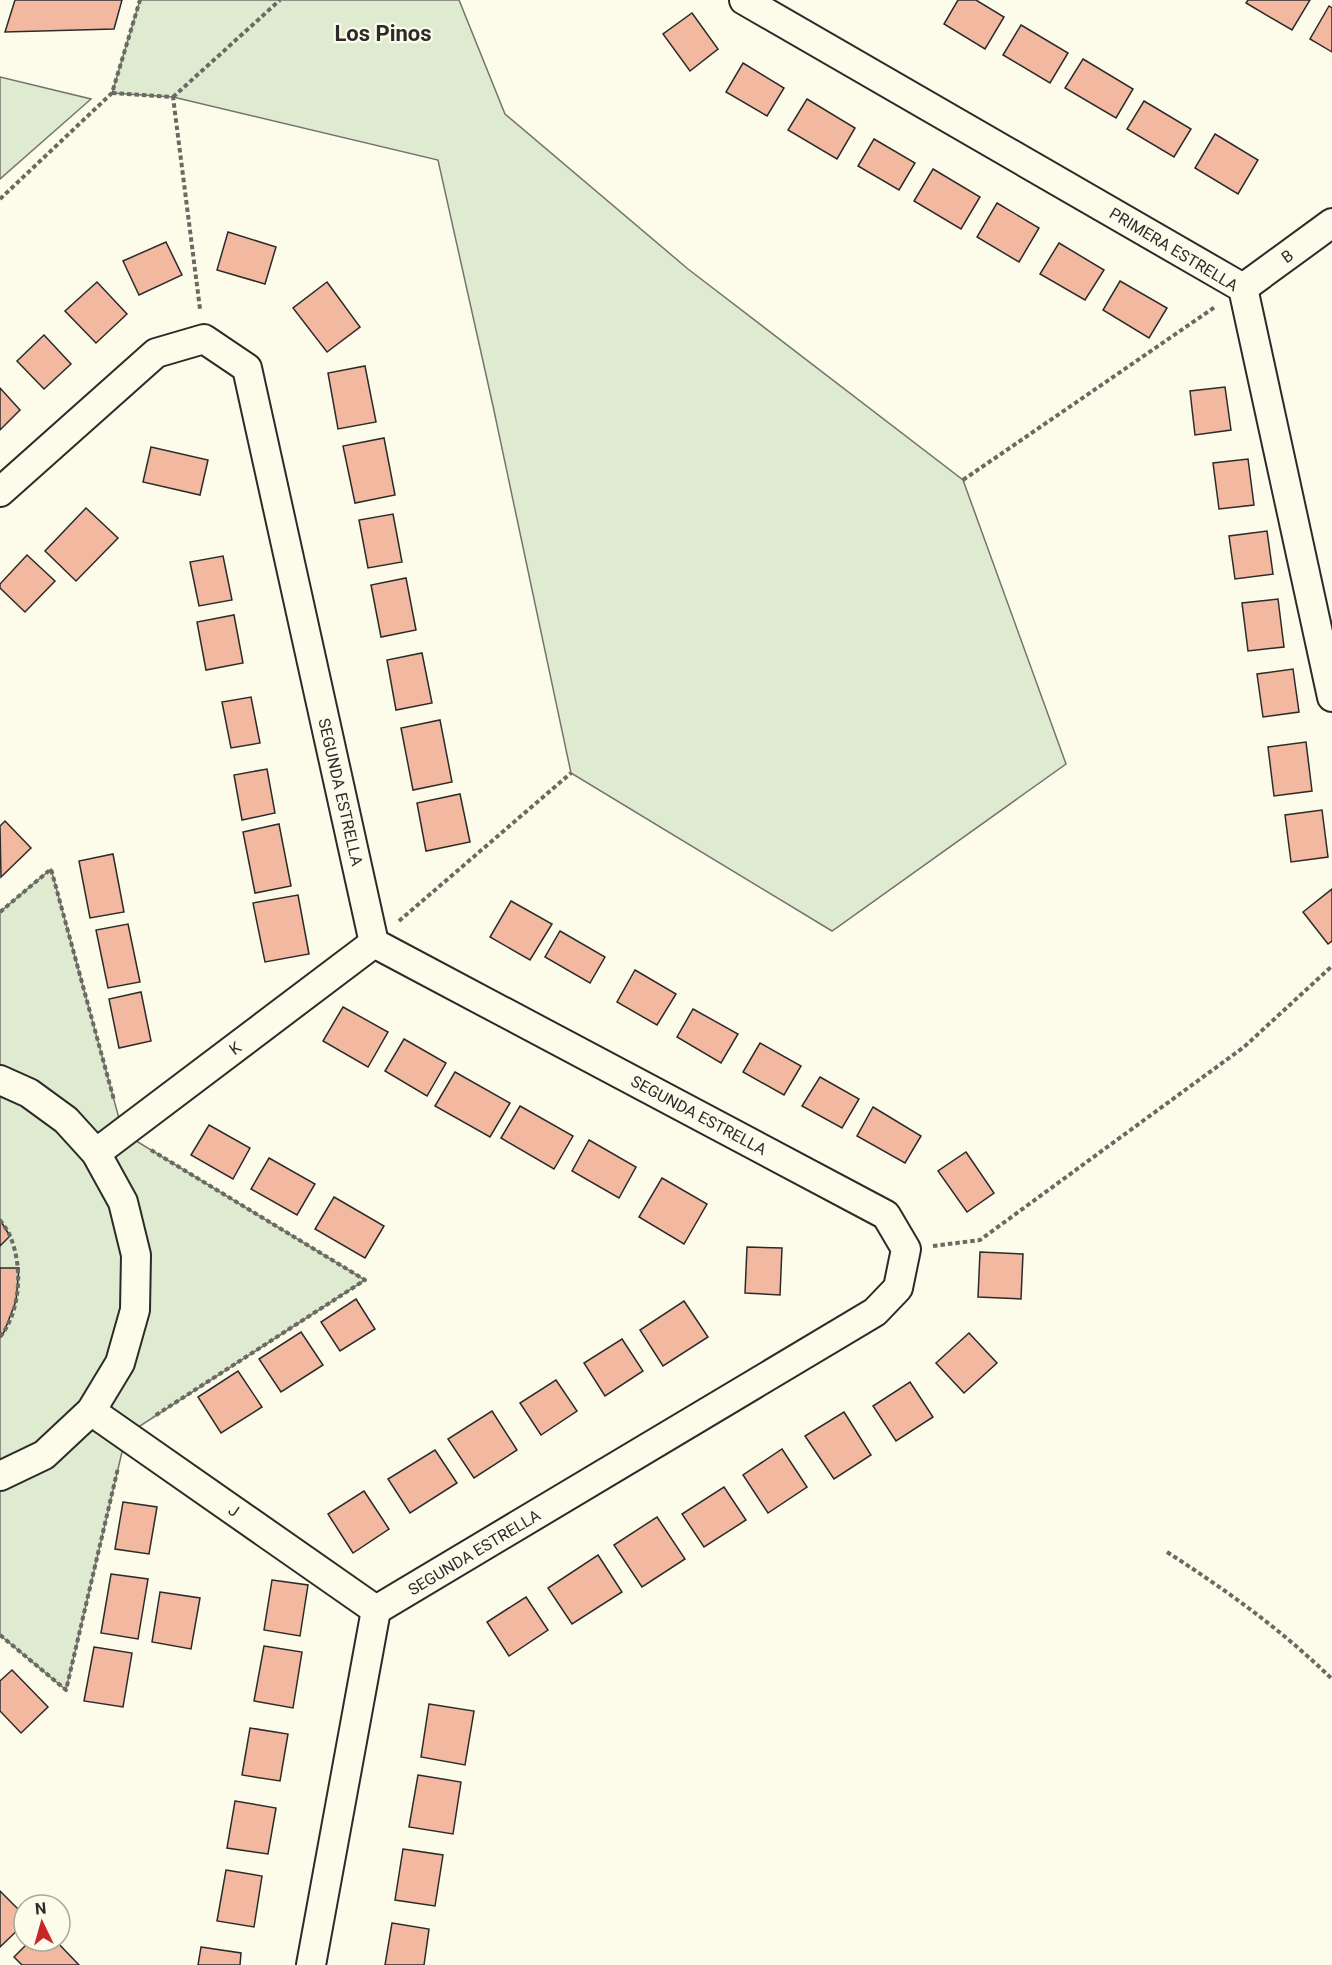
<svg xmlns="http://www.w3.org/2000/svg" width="1332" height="1965" font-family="Roboto,sans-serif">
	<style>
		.green { fill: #deebd1; stroke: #74746e; stroke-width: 1.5 }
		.building { fill: #f2b8a0; stroke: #2b2b2b; stroke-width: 1.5 }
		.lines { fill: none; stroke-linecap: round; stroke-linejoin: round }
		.minor-casing { stroke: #2b2b2b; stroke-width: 32 }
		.path { stroke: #6a6964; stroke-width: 4; stroke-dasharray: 4.5 3; stroke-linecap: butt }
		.minor { stroke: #fdfbea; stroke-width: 28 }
		.labels { text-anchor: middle; stroke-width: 4.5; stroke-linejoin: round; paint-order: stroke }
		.street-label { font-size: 16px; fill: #2b2b2b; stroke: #fdfbea }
		.district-label { font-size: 22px; font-weight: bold; fill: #2b2b2b; stroke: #fdfbea }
	</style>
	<rect width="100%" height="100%" fill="#fdfbea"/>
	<g class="green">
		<polygon points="140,0 459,0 505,114 688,269 963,480 1066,764 832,931 571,773 493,406 438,160 173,97 112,93"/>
		<polygon points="0,77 91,99 0,179"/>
		<polygon points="51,869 123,1133 365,1280 126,1435 66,1690 0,1635 0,912"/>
	</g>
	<g class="building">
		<polygon points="15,0 122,0 114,29 5,32"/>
		<polygon points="958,0 976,0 1004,17 985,49 944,24"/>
		<polygon points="1248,0 1310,0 1292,30 1246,3"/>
		<polygon points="1329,6 1332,8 1332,52 1310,39"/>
		<polygon points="692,13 718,49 690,71 663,34"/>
		<polygon points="1021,25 1068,53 1050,83 1003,55"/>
		<polygon points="1083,59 1133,89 1116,118 1065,88"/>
		<polygon points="743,63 784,88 767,116 726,92"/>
		<polygon points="807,99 855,128 837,159 788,130"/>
		<polygon points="1144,101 1191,129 1174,157 1127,129"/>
		<polygon points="1215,134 1258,160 1238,194 1195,168"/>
		<polygon points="874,139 915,163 899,190 858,166"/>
		<polygon points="933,169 980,197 961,229 914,201"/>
		<polygon points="997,203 1039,228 1019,262 977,237"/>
		<polygon points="228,232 276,247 265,284 217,270"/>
		<polygon points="166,242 182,275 139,295 123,261"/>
		<polygon points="1059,243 1104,270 1085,300 1040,274"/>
		<polygon points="1120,281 1167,308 1149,338 1103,310"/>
		<polygon points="97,282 127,314 96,343 65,311"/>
		<polygon points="327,282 360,327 327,352 293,308"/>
		<polygon points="44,335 71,364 44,389 17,361"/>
		<polygon points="365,366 376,422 338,429 328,373"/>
		<polygon points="1225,387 1231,430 1195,435 1190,391"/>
		<polygon points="0,388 20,410 0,430"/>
		<polygon points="384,438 395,495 355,503 343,446"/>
		<polygon points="151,447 208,460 200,495 143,482"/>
		<polygon points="1248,459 1254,505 1219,509 1213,463"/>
		<polygon points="86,508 118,538 76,581 45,551"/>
		<polygon points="393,514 402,562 368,568 359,520"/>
		<polygon points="1267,531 1273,574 1235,579 1229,536"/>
		<polygon points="27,555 55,581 25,612 0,588 0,584"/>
		<polygon points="223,556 232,600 199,606 190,562"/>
		<polygon points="406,578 416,630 381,637 371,585"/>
		<polygon points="1278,599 1284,647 1248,651 1242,603"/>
		<polygon points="234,615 243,663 206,670 197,622"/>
		<polygon points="422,653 432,703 396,710 387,660"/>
		<polygon points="1293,669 1299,712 1263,717 1257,674"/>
		<polygon points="251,697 260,743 231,748 222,702"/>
		<polygon points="440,720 452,782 413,790 401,728"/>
		<polygon points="1306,742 1312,791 1274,796 1268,747"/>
		<polygon points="267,769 275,813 242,820 234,775"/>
		<polygon points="460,794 470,842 426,851 417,803"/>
		<polygon points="1322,810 1328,857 1291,862 1285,815"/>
		<polygon points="5,821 31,848 1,877 0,826"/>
		<polygon points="279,824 291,886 255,893 243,832"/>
		<polygon points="113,854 124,912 90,918 79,861"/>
		<polygon points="1332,889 1332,941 1328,944 1303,912"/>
		<polygon points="298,895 309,954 265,962 253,903"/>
		<polygon points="511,901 552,924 530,960 490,937"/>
		<polygon points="128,924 140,982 108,988 96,930"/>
		<polygon points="560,931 605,957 590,983 545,957"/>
		<polygon points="635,970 676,994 657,1025 617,1002"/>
		<polygon points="141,992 151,1041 119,1048 109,999"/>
		<polygon points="343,1007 388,1032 368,1067 323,1041"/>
		<polygon points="693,1009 738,1034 721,1063 677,1037"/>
		<polygon points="404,1039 446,1063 427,1096 385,1071"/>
		<polygon points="760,1043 801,1066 784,1095 743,1072"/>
		<polygon points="455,1072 510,1103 490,1137 435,1106"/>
		<polygon points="820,1077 859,1099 842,1128 802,1106"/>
		<polygon points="520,1106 573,1136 554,1169 501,1138"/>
		<polygon points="873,1107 921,1136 905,1163 857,1136"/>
		<polygon points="209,1125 250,1148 233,1179 191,1155"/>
		<polygon points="589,1140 636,1167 619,1198 572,1171"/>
		<polygon points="966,1152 994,1193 967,1212 938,1171"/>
		<polygon points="269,1158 315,1184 297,1215 251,1189"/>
		<polygon points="662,1178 707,1204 684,1244 639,1217"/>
		<polygon points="334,1197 384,1226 365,1258 315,1229"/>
		<polygon points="0,1220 10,1236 0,1246"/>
		<polygon points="747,1247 782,1248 780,1295 745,1293"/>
		<polygon points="980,1252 1023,1254 1021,1299 978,1297"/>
		<polygon points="0,1268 19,1268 16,1301 4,1332 0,1337"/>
		<polygon points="356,1299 375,1329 340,1351 321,1322"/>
		<polygon points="684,1301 708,1337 663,1366 640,1330"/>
		<polygon points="301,1332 323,1365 281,1392 259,1359"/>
		<polygon points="969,1333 997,1363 964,1393 936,1363"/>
		<polygon points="622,1339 643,1371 605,1396 584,1363"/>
		<polygon points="238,1371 262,1407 221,1433 198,1397"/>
		<polygon points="556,1380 577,1411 541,1435 520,1403"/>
		<polygon points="910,1382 933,1417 896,1441 873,1406"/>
		<polygon points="492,1411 517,1450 474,1478 448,1439"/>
		<polygon points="844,1412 871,1455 834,1479 805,1436"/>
		<polygon points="782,1449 807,1487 768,1513 743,1475"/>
		<polygon points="435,1450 457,1483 410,1513 388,1479"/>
		<polygon points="724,1487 746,1520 704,1547 682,1514"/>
		<polygon points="364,1491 389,1529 353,1553 328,1514"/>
		<polygon points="123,1502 157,1507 149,1554 115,1549"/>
		<polygon points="657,1517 685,1559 642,1587 614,1545"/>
		<polygon points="598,1555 622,1592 572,1624 548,1588"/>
		<polygon points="111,1574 148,1579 138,1639 101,1633"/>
		<polygon points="272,1580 308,1585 300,1636 264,1630"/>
		<polygon points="160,1592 200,1598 191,1649 152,1642"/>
		<polygon points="526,1597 548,1630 509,1656 487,1622"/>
		<polygon points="264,1646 302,1652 293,1708 254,1701"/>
		<polygon points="94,1647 132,1653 123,1707 84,1701"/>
		<polygon points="12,1670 48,1707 21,1733 0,1711 0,1681"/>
		<polygon points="429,1704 474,1711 465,1765 421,1757"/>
		<polygon points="250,1728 288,1734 280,1781 242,1775"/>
		<polygon points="418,1775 461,1782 453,1834 409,1827"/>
		<polygon points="235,1801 276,1808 268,1854 227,1848"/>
		<polygon points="403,1849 443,1855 435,1906 395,1900"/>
		<polygon points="226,1870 262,1876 254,1927 217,1921"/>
		<polygon points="0,1891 24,1915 24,1924 0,1947"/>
		<polygon points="392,1923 429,1929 424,1965 385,1965"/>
		<polygon points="30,1941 56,1941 79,1965 22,1965 14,1957"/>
		<polygon points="201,1947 241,1953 240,1965 198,1965"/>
	</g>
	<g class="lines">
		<defs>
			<g id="minor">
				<polyline points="744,0 1243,288 1332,697"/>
				<polyline points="1243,288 1332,223"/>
				<polyline points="0,492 156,353 204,339 247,368 374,943 886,1215 906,1249 898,1288 875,1312 376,1610 311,1965"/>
				<polyline points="0,1080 29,1093 66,1120 96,1153 123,1202 136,1255 135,1310 120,1363 91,1411 44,1455 0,1476"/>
				<polyline points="96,1153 374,943"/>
				<polyline points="91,1411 376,1610"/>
			</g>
		</defs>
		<use href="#minor" class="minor-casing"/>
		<g class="path">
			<polyline points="112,93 173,97 200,309"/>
			<polyline points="173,97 280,0"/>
			<polyline points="0,199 112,93 140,0"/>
			<polyline points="963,480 1215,307"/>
			<polyline points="0,912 51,869 114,1100"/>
			<polyline points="399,921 571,773"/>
			<polyline points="151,1150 365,1280 153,1417"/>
			<path d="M0,1220C3,1225 8,1230 10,1236C23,1266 21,1311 0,1337"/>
			<polyline points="933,1246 980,1240 1244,1047 1332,966"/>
			<path d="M1167,1552C1226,1590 1282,1630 1332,1679"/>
			<polyline points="0,1635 66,1690 118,1468"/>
		</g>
		<use href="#minor" class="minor"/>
	</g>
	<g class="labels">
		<g class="street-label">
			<text transform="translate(1174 249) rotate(31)" y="6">PRIMERA ESTRELLA</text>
			<text transform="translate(1287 256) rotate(-36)" y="6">B</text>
			<text transform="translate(341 792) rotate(77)" y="6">SEGUNDA ESTRELLA</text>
			<text transform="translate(235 1048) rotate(-37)" y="6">K</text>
			<text transform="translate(699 1115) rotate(28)" y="6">SEGUNDA ESTRELLA</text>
			<text transform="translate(234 1510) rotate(35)" y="6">J</text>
			<text transform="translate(474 1552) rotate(-31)" y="6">SEGUNDA ESTRELLA</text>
		</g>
		<g class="district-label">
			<text x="383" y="41">Los Pinos</text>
		</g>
	</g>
	<g transform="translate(42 1923) rotate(355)"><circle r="28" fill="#fdfbea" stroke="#a9a89e" stroke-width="1.5"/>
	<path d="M0-4.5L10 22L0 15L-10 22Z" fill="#c62828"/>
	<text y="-9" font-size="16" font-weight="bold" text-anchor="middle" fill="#2b2b2b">N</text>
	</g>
</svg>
